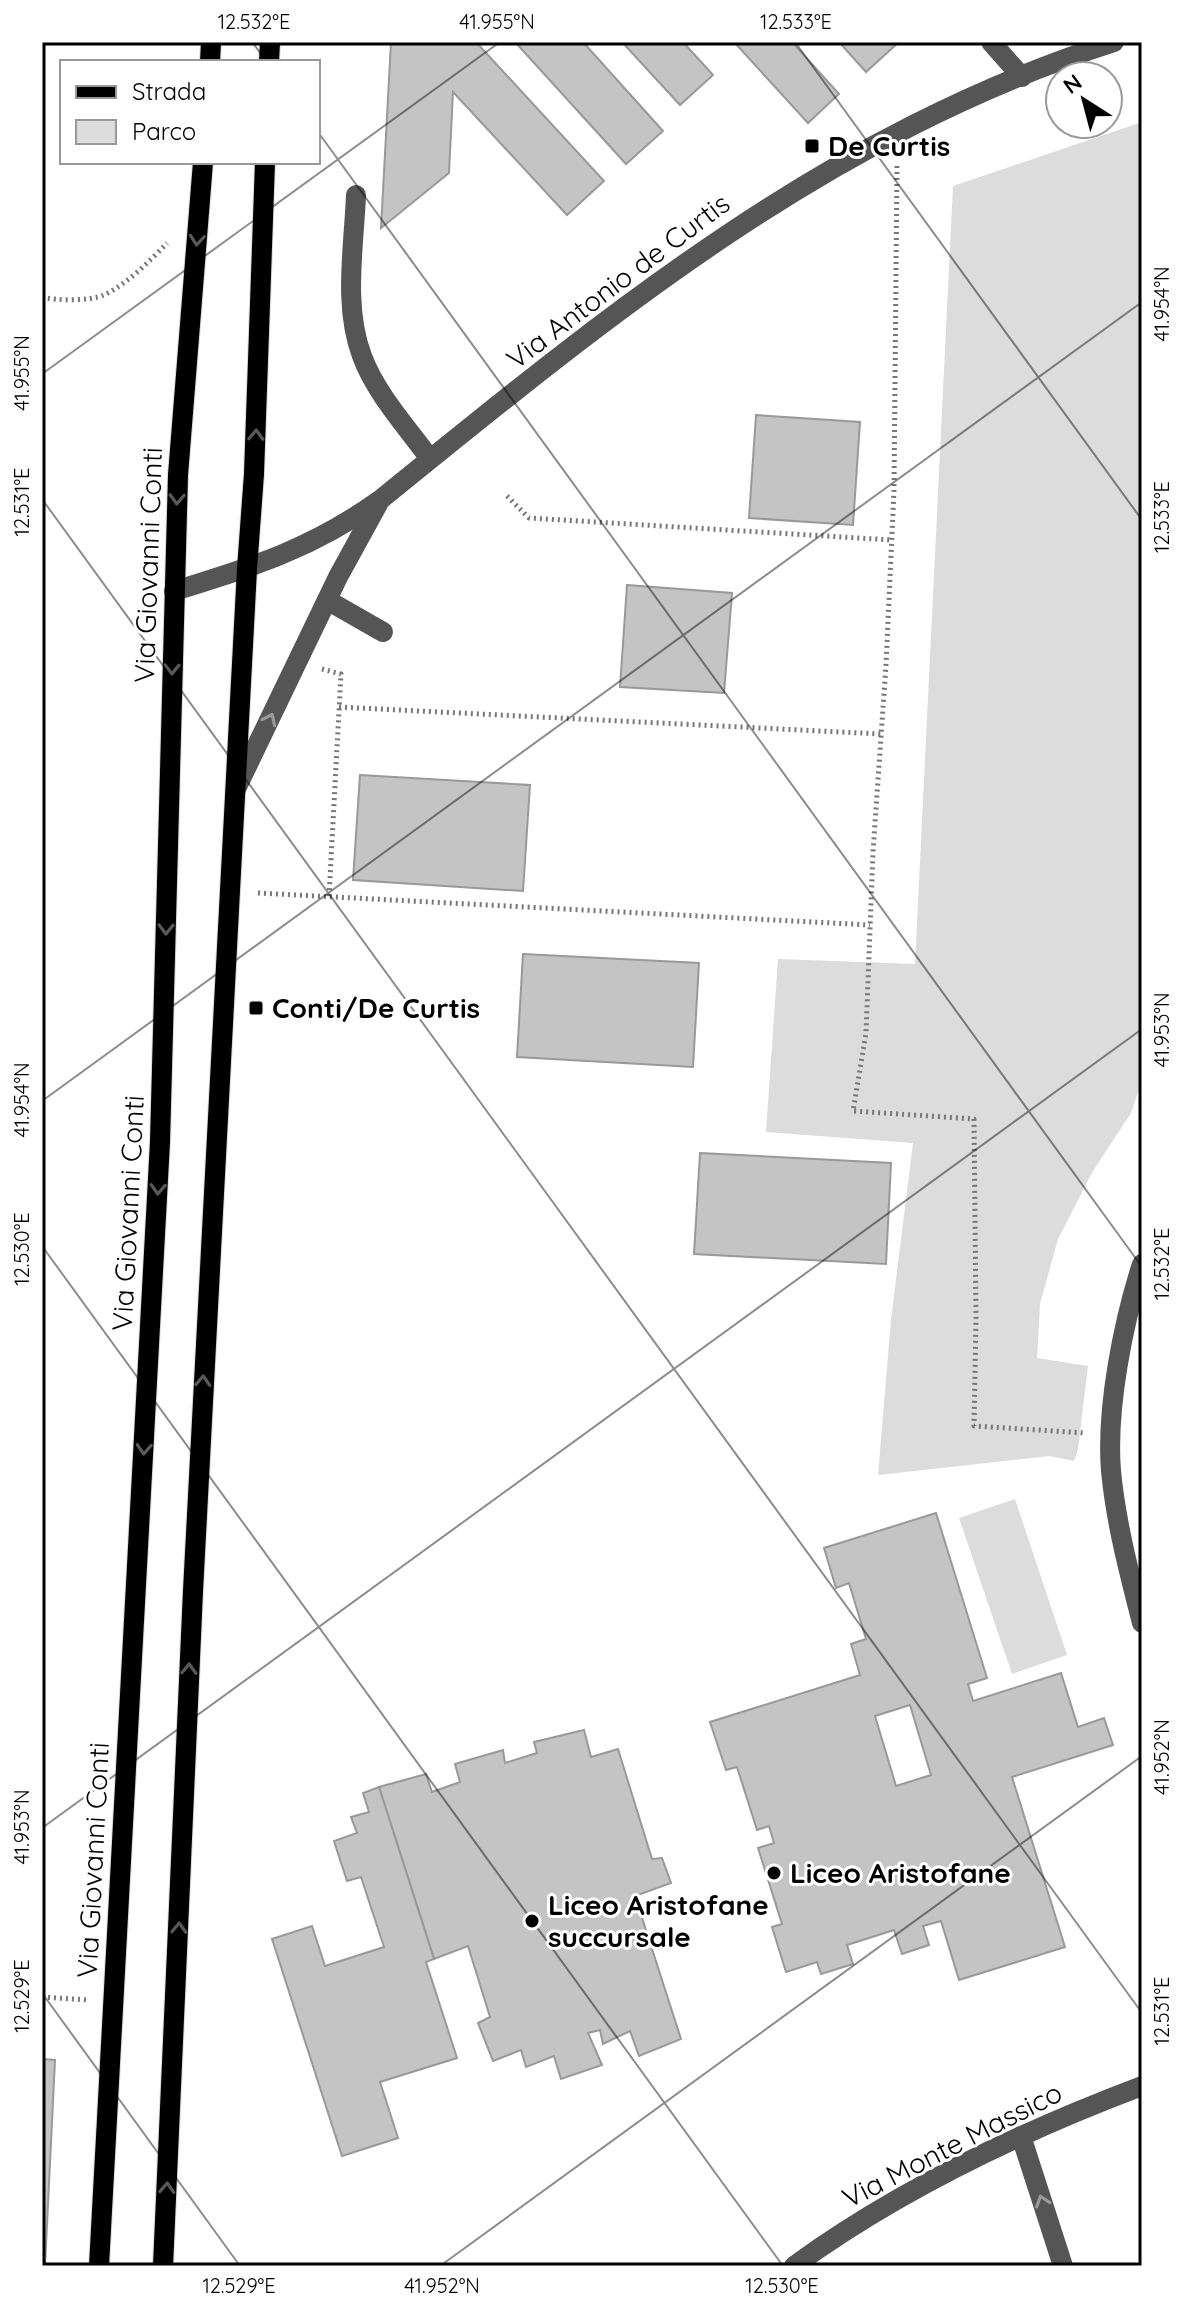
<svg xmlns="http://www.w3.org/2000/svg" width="1184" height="2308" font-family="Quicksand,sans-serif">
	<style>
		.green { fill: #dcdcdc }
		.building { fill: #c4c4c4; stroke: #999; stroke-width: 2; fill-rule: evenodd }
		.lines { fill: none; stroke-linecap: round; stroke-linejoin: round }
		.major-casing { stroke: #dbdbdb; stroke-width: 22 }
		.path { stroke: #777; stroke-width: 5; stroke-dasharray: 2 4; stroke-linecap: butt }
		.minor { stroke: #555; stroke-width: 20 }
		.major { stroke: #000; stroke-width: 20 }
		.oneway { stroke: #595959 }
		.oneway2 { stroke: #999 }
		.ticks { fill: none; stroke: #000; stroke-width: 2; stroke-opacity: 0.45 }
		.poi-dot { fill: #000; stroke: #fff; stroke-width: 3 }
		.labels { text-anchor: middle; stroke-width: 6; stroke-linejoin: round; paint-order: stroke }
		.poi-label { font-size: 28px; font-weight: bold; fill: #000; stroke: #fff; text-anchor: start }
		.street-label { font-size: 28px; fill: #000; stroke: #fff }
		.neatline { fill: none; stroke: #000; stroke-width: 3 }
		.ticks-label { font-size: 20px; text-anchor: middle; fill: #000 }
	</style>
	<rect width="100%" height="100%" fill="#fff"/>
	<g class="green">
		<polygon points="1142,122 1142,1080 1131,1113 1093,1171 1058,1239 1040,1304 1037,1358 1088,1366 1078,1449 1074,1461 1049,1456 878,1475 891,1320 913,1143 766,1132 778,959 915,964 953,186"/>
		<polygon points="1015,1499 1067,1655 1012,1674 959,1518"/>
	</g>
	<g class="building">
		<polygon points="391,42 476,42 604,181 567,215 453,92 449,173 381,228"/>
		<polygon points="515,42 583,42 663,131 626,164"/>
		<polygon points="622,42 683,42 713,75 680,105"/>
		<polygon points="734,42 792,42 839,94 808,123"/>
		<polygon points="839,42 899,42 866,72"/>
		<polygon points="756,415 860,422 853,525 749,518"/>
		<polygon points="627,585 732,593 724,693 620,687"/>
		<polygon points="360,775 530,785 523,891 353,880"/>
		<polygon points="523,954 699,963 693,1067 517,1057"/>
		<polygon points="700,1153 891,1163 886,1264 694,1254"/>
		<path d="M936,1513L987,1678L968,1684L973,1701L1061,1673L1078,1727L1104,1718L1113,1745L1012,1777L1065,1947L959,1980L941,1921L923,1926L929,1945L902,1954L894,1930L847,1945L853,1964L821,1974L817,1962L786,1972L772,1927L782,1924L758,1848L774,1843L769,1826L757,1830L737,1767L726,1770L710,1722L860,1675L851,1644L866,1639L849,1583L836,1588L824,1548ZM910,1705L931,1775L896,1786L875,1716Z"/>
		<polygon points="584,1730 591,1757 618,1749 652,1859 662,1858 671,1883 635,1896 681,2039 639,2056 630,2031 603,2044 600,2030 588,2033 602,2065 561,2079 554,2056 526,2067 521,2050 493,2061 478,2023 490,2017 468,1946 434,1959 379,1787 426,1774 432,1792 460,1782 455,1764 503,1750 505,1763 537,1753 534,1742"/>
		<polygon points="379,1787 434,1959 426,1962 457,2058 380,2082 398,2138 342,2156 272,1939 312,1926 325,1966 384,1947 361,1877 347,1881 334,1841 357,1833 351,1817 369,1812 363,1793"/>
		<polygon points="42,2059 55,2060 45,2266 42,2266"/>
	</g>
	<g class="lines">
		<defs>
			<g id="major">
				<polyline points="210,62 211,42"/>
				<polyline points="269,62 270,42"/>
				<polyline points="99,2266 160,1142 178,475 203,162"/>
				<polyline points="163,2266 193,1591 247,569 254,474 265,162"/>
			</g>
		</defs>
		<use href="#major" class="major-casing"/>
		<g class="path">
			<polyline points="897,166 894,490 886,665 873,852 866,1033 853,1111 974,1119 976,1317 974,1426 1085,1433"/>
			<path d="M42,297C57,301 90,301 104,295C127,284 150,261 167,243"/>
			<polyline points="507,496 529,518 892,540"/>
			<polyline points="322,669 341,674 329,897"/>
			<polyline points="339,707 881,734"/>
			<polyline points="258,893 870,925"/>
			<polyline points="42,1997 89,2000"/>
		</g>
		<g class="minor">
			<polyline points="991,42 1022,77"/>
			<path d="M356,195C354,247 343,306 362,356C376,394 407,427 430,459"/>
			<path d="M174,591C253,567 311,549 380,500C609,314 828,134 1114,42"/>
			<polyline points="327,600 383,632"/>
			<polyline points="236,789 338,577 378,504"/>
			<path d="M1142,1264C1123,1323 1106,1409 1111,1471C1116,1523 1129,1572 1142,1623"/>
			<polyline points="1021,2136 1063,2266"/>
			<path d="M794,2266C900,2189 1020,2132 1142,2086"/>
		</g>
		<use href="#major" class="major"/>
	</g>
	<defs><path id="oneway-chevron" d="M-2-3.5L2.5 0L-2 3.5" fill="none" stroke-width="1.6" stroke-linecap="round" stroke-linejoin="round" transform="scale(2)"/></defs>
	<g class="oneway">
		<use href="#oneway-chevron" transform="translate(197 240) rotate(95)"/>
		<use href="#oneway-chevron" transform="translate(256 435) rotate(-88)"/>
		<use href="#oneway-chevron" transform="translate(177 499) rotate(92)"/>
		<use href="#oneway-chevron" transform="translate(172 669) rotate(91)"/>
		<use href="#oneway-chevron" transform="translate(166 929) rotate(91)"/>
		<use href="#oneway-chevron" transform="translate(158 1189) rotate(93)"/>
		<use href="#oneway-chevron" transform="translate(203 1381) rotate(-87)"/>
		<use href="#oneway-chevron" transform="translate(144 1449) rotate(93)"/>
		<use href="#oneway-chevron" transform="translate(189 1669) rotate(-88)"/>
		<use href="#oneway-chevron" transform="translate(179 1928) rotate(-88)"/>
		<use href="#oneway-chevron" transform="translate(167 2188) rotate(-87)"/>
	</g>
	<g class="oneway2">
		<use href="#oneway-chevron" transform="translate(270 719) rotate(-65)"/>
		<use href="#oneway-chevron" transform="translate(1042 2201) rotate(-108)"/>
	</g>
	<path class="ticks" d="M252,42L267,62M795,42L1142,520M318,132L1142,1267M42,374L500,42M42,499L1142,2013M42,1101L1142,302M42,1246L783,2266M42,1828L1142,1029M42,1993L240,2266M440,2266L1142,1756"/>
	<g class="poi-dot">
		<rect x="804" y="138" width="16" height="16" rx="4"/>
		<rect x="248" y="1000" width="16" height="16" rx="4"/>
		<circle cx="774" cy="1873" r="8"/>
		<circle cx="532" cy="1921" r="8"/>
	</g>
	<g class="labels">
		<g class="poi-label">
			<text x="828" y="156">De Curtis</text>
			<text x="272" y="1018">Conti/De Curtis</text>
			<text x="790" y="1883">Liceo Aristofane</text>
			<text x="548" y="1915">Liceo Aristofane<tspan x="548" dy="32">succursale</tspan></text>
		</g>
		<g class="street-label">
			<text transform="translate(618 281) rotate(-37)" y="10">Via Antonio de Curtis</text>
			<text transform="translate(148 565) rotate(-88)" y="10">Via Giovanni Conti</text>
			<text transform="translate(128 1213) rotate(-87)" y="10">Via Giovanni Conti</text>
			<text transform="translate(93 1860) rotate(-87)" y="10">Via Giovanni Conti</text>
			<text transform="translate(952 2145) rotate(-27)" y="10">Via Monte Massico</text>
		</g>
	</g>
	<rect width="1184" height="2308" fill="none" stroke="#ffffff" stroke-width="88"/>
	<rect x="60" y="60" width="260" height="104" fill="#ffffff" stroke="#999999" stroke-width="2"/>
	<rect x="76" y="86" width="40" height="12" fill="#000000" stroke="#999999" stroke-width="2"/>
	<text x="132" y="100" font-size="24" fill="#000000">Strada</text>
	<rect x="76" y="120" width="40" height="24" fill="#dcdcdc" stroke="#999999" stroke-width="2"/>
	<text x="132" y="140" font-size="24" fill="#000000">Parco</text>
	<g transform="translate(1084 100) rotate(324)"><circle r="38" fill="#ffffff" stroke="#999999" stroke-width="2"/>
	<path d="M0-6L14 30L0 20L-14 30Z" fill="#000000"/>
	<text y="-12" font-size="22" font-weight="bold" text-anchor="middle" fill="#000000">N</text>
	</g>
	<rect x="44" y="44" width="1096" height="2220" class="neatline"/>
	<g class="ticks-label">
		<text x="254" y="29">12.532°E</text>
		<text x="497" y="29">41.955°N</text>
		<text x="796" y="29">12.533°E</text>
		<text transform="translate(1162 304) rotate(-90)" y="7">41.954°N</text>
		<text transform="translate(22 373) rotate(-90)" y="7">41.955°N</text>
		<text transform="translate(22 502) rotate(-90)" y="7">12.531°E</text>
		<text transform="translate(1162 517) rotate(-90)" y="7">12.533°E</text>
		<text transform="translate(1162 1030) rotate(-90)" y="7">41.953°N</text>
		<text transform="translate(22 1100) rotate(-90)" y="7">41.954°N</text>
		<text transform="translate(22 1249) rotate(-90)" y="7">12.530°E</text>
		<text transform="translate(1162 1264) rotate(-90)" y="7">12.532°E</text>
		<text transform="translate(1162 1757) rotate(-90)" y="7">41.952°N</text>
		<text transform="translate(22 1827) rotate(-90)" y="7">41.953°N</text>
		<text transform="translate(22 1996) rotate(-90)" y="7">12.529°E</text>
		<text transform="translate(1162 2011) rotate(-90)" y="7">12.531°E</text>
		<text x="239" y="2293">12.529°E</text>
		<text x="442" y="2293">41.952°N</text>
		<text x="782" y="2293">12.530°E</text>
	</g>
</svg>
